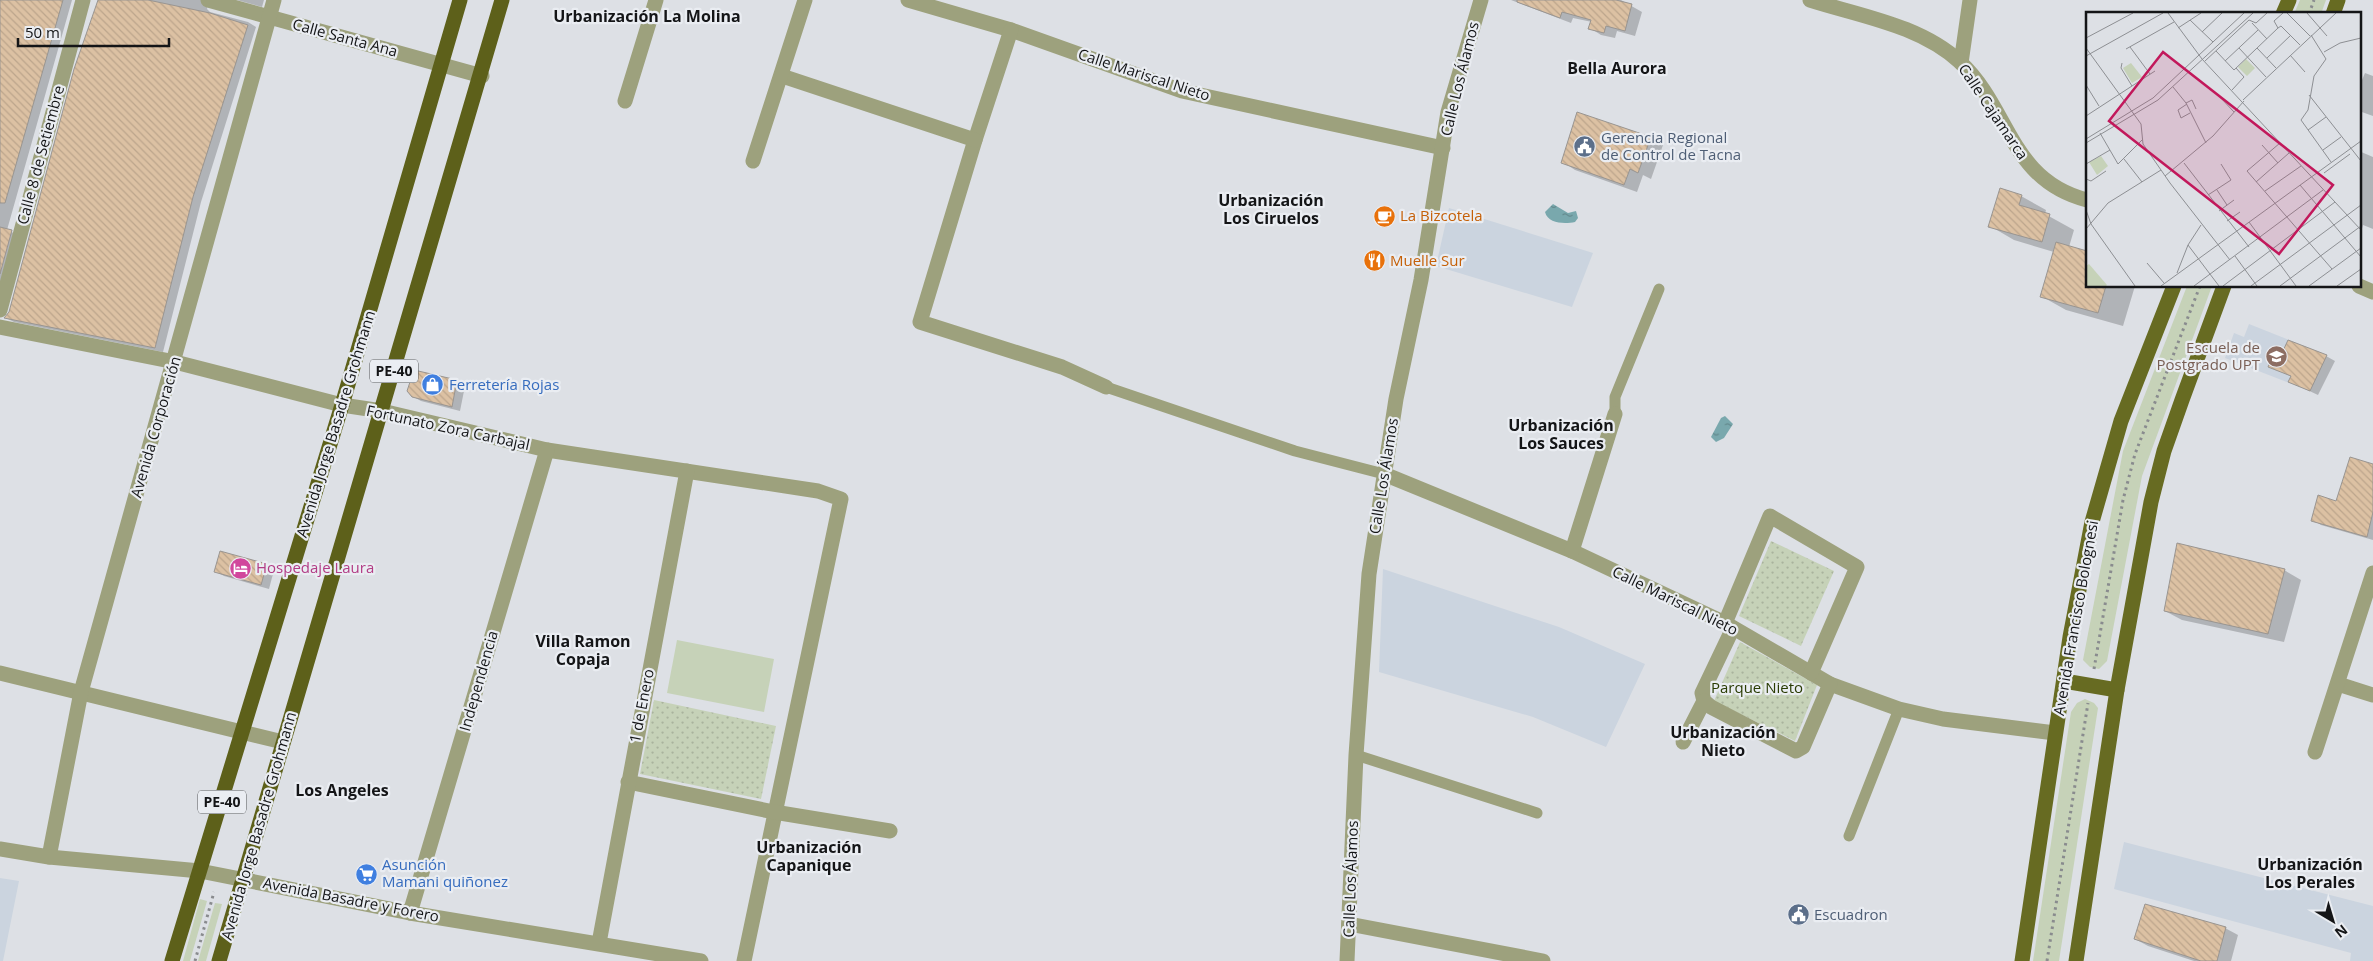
<svg xmlns="http://www.w3.org/2000/svg" width="2373" height="961" font-family="'Open Sans',sans-serif">
	<style>
		.built { fill: #cbd4df }
		.green { fill: #c6d2b8 }
		.park { fill: url(#park-dots) }
		.water { fill: url(#water-ripples) }
		.shadow { fill: #0003 }
		.building { fill: url(#building-back-hatch); stroke: #999591 }
		.lines { fill: none; stroke-linecap: round; stroke-linejoin: round }
		.path { stroke: #898b8e; stroke-width: 3; stroke-dasharray: 2.5 4; stroke-linecap: butt }
		.service { stroke: #9da17d; stroke-width: 11 }
		.minor { stroke: #9da17d; stroke-width: 15 }
		.tertiary { stroke: #9da17d; stroke-width: 15 }
		.primary { stroke: #676b22; stroke-width: 15 }
		.trunk { stroke: #5d601a; stroke-width: 15 }
		.labels { text-anchor: middle; stroke-width: 4.5; stroke-linejoin: round; paint-order: stroke }
		.shield { fill: #eaedf2; stroke: #545659; stroke-width: 1 }
		.shield-label { font-size: 14px; font-weight: bold; fill: #141517 }
		.street-label { font-size: 15px; fill: #141517; stroke: #eaedf2 }
		.service-label { font-size: 15px; fill: #4e5e75; stroke: #eaedf2; text-anchor: start }
		.food-label { font-size: 15px; fill: #c56008; stroke: #eaedf2; text-anchor: start }
		.education-label { font-size: 15px; fill: #785e54; stroke: #eaedf2; text-anchor: end }
		.shop-label { font-size: 15px; fill: #366cbe; stroke: #eaedf2; text-anchor: start }
		.hotel-label { font-size: 15px; fill: #b23c85; stroke: #eaedf2; text-anchor: start }
		.park-label { font-size: 15px; fill: #2a3c04; stroke: #eaedf2 }
		.neighbourhood-label { font-size: 16px; font-weight: bold; fill: #141517; stroke: #eaedf2 }
		.inset-road { fill: none; stroke: #8d8f93; stroke-width: 1 }
		.view { fill: #c2185b; fill-opacity: 0.15; stroke: #c2185b; stroke-width: 2.5 }
		.inset-edge { fill: none; stroke: #141517; stroke-width: 2.5 }
	</style>
	<defs>
		<pattern id="park-dots" width="8" height="8" patternUnits="userSpaceOnUse" patternTransform="scale(1.25)"><rect width="8" height="8" fill="#c6d2b8"/><path d="M2 2h.1M6 6h.1" fill="none" stroke="#a9b39d" stroke-width="1.8" stroke-linecap="round"/></pattern>
		<pattern id="water-ripples" width="26" height="14" patternUnits="userSpaceOnUse" patternTransform="scale(1.25)"><rect width="26" height="14" fill="#79a8ad"/><path d="M2 4q2-2 4 0t4 0M15 11q2-2 4 0t4 0" fill="none" stroke="#62888c"/></pattern>
		<pattern id="building-back-hatch" width="6" height="6" patternUnits="userSpaceOnUse" patternTransform="scale(1.25)"><rect width="6" height="6" fill="#dcc1a3"/><path d="M-1 5l2 2M0 0l6 6M5-1l2 2" fill="none" stroke="#bca58c"/></pattern>
	</defs>
	<rect width="100%" height="100%" fill="#dde0e5"/>
	<g class="built">
		<polygon points="1449,208 1593,253 1572,307 1436,266"/>
		<polygon points="2249,324 2327,355 2310,391 2225,358 2234,333 2244,337"/>
		<polygon points="1383,569 1559,627 1645,664 1606,747 1533,717 1379,672"/>
		<polygon points="2124,842 2373,906 2373,961 2350,961 2351,953 2114,889"/>
		<polygon points="0,878 19,881 3,961 0,961"/>
	</g>
	<g class="green">
		<polygon points="2300,0 2326,0 2321,14 2294,14"/>
		<polygon points="2187,286 2212,286 2142,476 2107,661 2099,669 2090,667 2083,660 2123,451"/>
		<polygon points="677,640 774,659 764,712 667,693"/>
		<polygon points="2085,699 2094,703 2098,708 2059,961 2033,961 2071,712 2077,703"/>
		<polygon points="200,899 207,901 190,961 183,961"/>
		<polygon points="215,903 222,904 206,961 198,961"/>
	</g>
	<g class="park">
		<polygon points="1771,541 1834,571 1801,646 1739,616"/>
		<polygon points="1740,642 1817,685 1795,741 1714,701"/>
		<polygon points="654,700 776,726 761,799 640,774"/>
	</g>
	<g class="water">
		<path d="M1553,204L1568,213L1576,211L1578,218L1575,222C1565,224 1548,224 1545,212Z"/>
		<polygon points="1725,416 1733,424 1724,438 1716,442 1711,437 1721,418"/>
	</g>
	<g class="shadow">
		<polygon points="0,0 72,0 7,230 20,236 0,309"/>
		<polygon points="99,0 209,0 207,9 210,12 248,22 256,27 201,202 163,352 14,322 6,318 10,313"/>
		<polygon points="237,0 264,0 262,7"/>
		<polygon points="1511,0 1621,0 1642,12 1635,36 1617,31 1615,38 1601,35 1590,28 1592,22 1573,18 1571,23"/>
		<polygon points="2365,73 2373,76 2373,116 2359,111 2359,87"/>
		<polygon points="1651,138 1663,145 1651,179 1643,175 1637,192 1575,170 1563,162"/>
		<polygon points="2359,151 2373,157 2373,229 2363,225 2361,232"/>
		<polygon points="2021,196 2046,210 2045,214 2074,230 2069,247 2087,286 2135,286 2123,326 2066,310 2041,296 2054,252 2014,240 1990,226"/>
		<polygon points="2283,355 2326,356 2335,361 2318,395 2290,382 2292,377 2270,366"/>
		<polygon points="457,381 465,386 460,411 421,401 412,396"/>
		<polygon points="2373,465 2373,540 2321,525 2313,520 2337,503"/>
		<polygon points="266,565 274,570 269,589 224,576 215,571"/>
		<polygon points="2284,570 2301,580 2284,642 2182,620 2165,611"/>
		<polygon points="2225,928 2238,935 2231,961 2194,961 2148,946 2135,939"/>
	</g>
	<g class="building">
		<polygon points="0,0 63,0 5,203 0,203"/>
		<polygon points="98,0 148,0 210,13 248,25 193,197 155,348 4,318 9,312 74,69"/>
		<polygon points="1517,0 1616,0 1632,4 1625,31 1606,26 1604,33 1588,29 1591,20 1562,12 1560,18 1517,2"/>
		<polygon points="1577,112 1651,137 1638,173 1630,169 1624,185 1561,163"/>
		<polygon points="2000,188 2022,195 2019,205 2050,214 2042,242 1988,227"/>
		<polygon points="0,227 12,230 0,274"/>
		<polygon points="2056,242 2087,251 2087,286 2106,286 2098,313 2040,297"/>
		<polygon points="2288,340 2327,355 2310,391 2288,382 2291,376 2268,367 2275,350 2282,353"/>
		<polygon points="414,370 457,380 452,407 412,397 407,391"/>
		<polygon points="2350,457 2373,464 2373,512 2367,537 2311,521 2318,495 2336,501"/>
		<polygon points="2177,543 2285,569 2268,634 2164,611"/>
		<polygon points="220,551 267,564 261,585 214,572"/>
		<polygon points="2145,904 2226,927 2217,961 2201,961 2134,939"/>
	</g>
	<g class="lines">
		<g class="path">
			<polyline points="2309,14 2314,0"/>
			<polyline points="2094,669 2123,500 2135,454 2200,286"/>
			<polyline points="195,961 214,892"/>
			<polyline points="2047,961 2088,703"/>
		</g>
		<g class="service">
			<polyline points="1106,387 1295,451 1384,474"/>
			<polyline points="1615,414 1615,397 1659,289"/>
			<polyline points="1356,755 1537,813"/>
			<polyline points="1849,836 1899,709"/>
		</g>
		<g class="minor">
			<polyline points="208,0 482,76"/>
			<polyline points="908,0 1011,30 1182,91 1443,148"/>
			<polyline points="1011,30 975,140 920,322 1062,367 1106,387"/>
			<polyline points="1961,63 1970,0"/>
			<polyline points="782,76 975,140"/>
			<polyline points="625,101 656,0"/>
			<polyline points="753,161 805,0"/>
			<polyline points="0,310 83,0"/>
			<polyline points="0,327 175,362 342,405 382,411 547,450 818,491 841,499 744,961"/>
			<polyline points="1384,474 1572,551 1725,623 1830,684 1899,709 1943,719 2055,733"/>
			<polyline points="1572,551 1615,414"/>
			<polyline points="1725,623 1770,516 1857,567 1811,673"/>
			<polyline points="1733,628 1702,693 1704,701 1711,707 1796,751 1803,747 1830,684"/>
			<polyline points="0,673 283,742"/>
			<polyline points="2338,684 2373,695"/>
			<polyline points="1683,742 1704,701"/>
			<polyline points="2315,752 2373,573"/>
			<polyline points="628,782 774,812 890,831"/>
			<polyline points="49,857 81,692 274,0"/>
			<polyline points="410,913 547,450"/>
			<polyline points="1349,924 1543,961"/>
			<polyline points="599,943 687,471"/>
			<polyline points="1347,961 1356,755 1369,574 1396,399 1421,280 1448,112 1481,0"/>
		</g>
		<g class="tertiary">
			<path d="M1810,0C1860,16 1920,25 1960,62C2010,108 2009,180 2087,200"/>
			<polyline points="2359,286 2373,292"/>
			<polyline points="0,849 49,857 200,871 410,913 701,961"/>
		</g>
		<g class="primary">
			<polyline points="2283,14 2289,0"/>
			<polyline points="2333,14 2338,0"/>
			<polyline points="2064,681 2117,690"/>
			<polyline points="2022,961 2070,637 2092,522 2121,421 2174,286"/>
			<polyline points="2076,961 2117,690 2151,502 2164,451 2182,400 2224,286"/>
		</g>
		<g class="trunk">
			<polyline points="172,961 342,405 460,0"/>
			<polyline points="219,961 502,0"/>
		</g>
	</g>
	<defs>
		<symbol id="civic-disc" viewBox="-11 -11 22 22"><circle r="9.5" fill="#5c6f8a" stroke="#eaedf2"/><path d="M-.6-6.5H3V-4.5H.6V-3L4-1V1h2V6H-6V1h2V-1L-.6-3ZM-1.2 2.5V6h2.4V2.5Z" fill="#fff"/></symbol>
		<symbol id="cafe-disc" viewBox="-11 -11 22 22"><circle r="9.5" fill="#e8710a" stroke="#eaedf2"/><path d="M-5.5-4.5H6V0H3Q3 3.5 0 3.5H-2.5Q-5.5 3.5-5.5 0ZM3-3.2v2h1.7v-2ZM-6 4.5H4V6H-6Z" fill="#fff"/></symbol>
		<symbol id="restaurant-disc" viewBox="-11 -11 22 22"><circle r="9.5" fill="#e8710a" stroke="#eaedf2"/><path d="M-5-6h1v4h1v-4h1v4h1v-4h1v5L-1.5 .5V6h-2V.5L-5-1ZM5-6V6H3V1.5H1.5Q1.5-4 5-6Z" fill="#fff"/></symbol>
		<symbol id="university-disc" viewBox="-11 -11 22 22"><circle r="9.5" fill="#8d6e63" stroke="#eaedf2"/><path d="M0-5L7-2L0 1L-7-2ZM-4 1L0 2.5L4 1V4Q0 6-4 4Z" fill="#fff"/></symbol>
		<symbol id="shop-disc" viewBox="-11 -11 22 22"><circle r="9.5" fill="#3f7fe0" stroke="#eaedf2"/><path d="M-5-2.5h2.3a2.7 3.5 0 0 1 5.4 0H5L5.5 6h-11ZM-1.5-2.5h3a1.5 2.3 0 0 0-3 0Z" fill="#fff"/></symbol>
		<symbol id="hotel-disc" viewBox="-11 -11 22 22"><circle r="9.5" fill="#d1479c" stroke="#eaedf2"/><path d="M-6-4.5h1.5V1H6V5H4.5V3h-9V5H-6ZM-4 0a1.8 1.8 0 1 1 3.6 0ZM.5 0V-2.5h3Q6-2.5 6 0Z" fill="#fff"/></symbol>
		<symbol id="supermarket-disc" viewBox="-11 -11 22 22"><circle r="9.5" fill="#3f7fe0" stroke="#eaedf2"/><path d="M-6-5.5h2.5l.6 2H6L4.5 2H-2.5L-4.4-4H-6ZM-1.5 3.2a1.3 1.3 0 1 0 .1 0ZM3 3.2a1.3 1.3 0 1 0 .1 0Z" fill="#fff"/></symbol>
	</defs>
	<g fill-rule="evenodd">
		<use href="#civic-disc" x="1572" y="134" width="25" height="25"/>
		<use href="#cafe-disc" x="1372" y="204" width="25" height="25"/>
		<use href="#restaurant-disc" x="1362" y="248" width="25" height="25"/>
		<use href="#university-disc" x="2264" y="344" width="25" height="25"/>
		<use href="#shop-disc" x="420" y="372" width="25" height="25"/>
		<use href="#hotel-disc" x="228" y="556" width="25" height="25"/>
		<use href="#supermarket-disc" x="354" y="862" width="25" height="25"/>
		<use href="#civic-disc" x="1786" y="902" width="25" height="25"/>
	</g>
	<g class="labels">
		<g class="shield">
			<rect x="370" y="359.5" width="48" height="23" rx="4"/>
			<rect x="198" y="790.5" width="48" height="23" rx="4"/>
		</g>
		<g class="shield-label">
			<text x="394" y="376">PE-40</text>
			<text x="222" y="807">PE-40</text>
		</g>
		<g class="street-label">
			<text transform="translate(345 38) rotate(15)" y="5">Calle Santa Ana</text>
			<text transform="translate(1144 75) rotate(18)" y="5">Calle Mariscal Nieto</text>
			<text transform="translate(1460 79) rotate(-76)" y="5">Calle Los Álamos</text>
			<text transform="translate(1993 112) rotate(56)" y="5">Calle Cajamarca</text>
			<text transform="translate(41 155) rotate(-75)" y="5">Calle 8 de Setiembre</text>
			<text transform="translate(336 424) rotate(-73)" y="5">Avenida Jorge Basadre Grohmann</text>
			<text transform="translate(156 427) rotate(-74)" y="5">Avenida Corporación</text>
			<text transform="translate(448 428) rotate(12)" y="5">Fortunato Zora Carbajal</text>
			<text transform="translate(1384 476) rotate(-81)" y="5">Calle Los Álamos</text>
			<text transform="translate(1675 601) rotate(26)" y="5">Calle Mariscal Nieto</text>
			<text transform="translate(2076 618) rotate(-80)" y="5">Avenida Francisco Bolognesi</text>
			<text transform="translate(479 681) rotate(-74)" y="5">Independencia</text>
			<text transform="translate(642 706) rotate(-79)" y="5">1 de Enero</text>
			<text transform="translate(259 826) rotate(-74)" y="5">Avenida Jorge Basadre Grohmann</text>
			<text transform="translate(1351 879) rotate(-88)" y="5">Calle Los Álamos</text>
			<text transform="translate(351 900) rotate(11)" y="5">Avenida Basadre y Forero</text>
		</g>
		<g class="service-label">
			<text x="1601" y="143">Gerencia Regional<tspan x="1601" dy="17">de Control de Tacna</tspan></text>
			<text x="1814" y="920">Escuadron</text>
		</g>
		<g class="food-label">
			<text x="1400" y="221">La Bizcotela</text>
			<text x="1390" y="266">Muelle Sur</text>
		</g>
		<g class="education-label">
			<text x="2260" y="353">Escuela de<tspan x="2260" dy="17">Postgrado UPT</tspan></text>
		</g>
		<g class="shop-label">
			<text x="449" y="390">Ferretería Rojas</text>
			<text x="382" y="870">Asunción<tspan x="382" dy="17">Mamani quiñonez</tspan></text>
		</g>
		<g class="hotel-label">
			<text x="256" y="573">Hospedaje Laura</text>
		</g>
		<g class="park-label">
			<text x="1757" y="693">Parque Nieto</text>
		</g>
		<g class="neighbourhood-label">
			<text x="647" y="22">Urbanización La Molina</text>
			<text x="1617" y="74">Bella Aurora</text>
			<text x="1271" y="206">Urbanización<tspan x="1271" dy="18">Los Ciruelos</tspan></text>
			<text x="1561" y="431">Urbanización<tspan x="1561" dy="18">Los Sauces</tspan></text>
			<text x="583" y="647">Villa Ramon<tspan x="583" dy="18">Copaja</tspan></text>
			<text x="1723" y="738">Urbanización<tspan x="1723" dy="18">Nieto</tspan></text>
			<text x="342" y="796">Los Angeles</text>
			<text x="809" y="853">Urbanización<tspan x="809" dy="18">Capanique</tspan></text>
			<text x="2310" y="870">Urbanización<tspan x="2310" dy="18">Los Perales</tspan></text>
		</g>
	</g>
	<g transform="translate(2086 12)">
		<rect width="275" height="275" fill="#dde0e5"/>
		<path d="M3,252L21,273L20,274H0V254Z" fill="#c6d2b8"/>
		<path d="M160,47L169,56L161,64L152,55ZM45,51L56,65L46,71L37,56ZM15,144L22,154L11,163L3,150Z" fill="#c6d2b8"/>
		<path class="inset-road" d="M82,1L116,47L275,218M201,1L224,24M221,1L241,24M104,8L127,30M166,11L181,27M92,16L115,1M192,16L195,14L214,33M192,16L188,9L197,1M116,20L136,1M225,23L240,47L228,64L222,98L215,108L245,150M0,26L47,1M44,35L64,62M0,36L55,112L57,132L84,171L144,248M153,36L180,65M171,36L190,56M40,37L88,10M130,39L148,58L192,16M238,40L254,31L275,26M204,43L219,60M0,44L77,1M181,46L205,23M119,49L163,8L170,11L181,1M139,49L172,18M36,51L35,56L46,74M0,73L13,94M87,75L100,91L120,131M146,78L158,65L150,56M223,83L275,149M133,84L148,100M157,88L250,1M100,91L106,88L110,97M101,92L92,98L95,106L104,101M0,104L69,59M222,118L240,105M14,121L32,152L56,128M0,127L67,86L158,1M0,131L72,88L167,1M194,131L161,159L246,257M176,133L192,151M237,138L255,125M38,147L56,170M98,151L163,235M0,152L24,138M238,161L264,142M79,164L127,124L158,89M0,167L5,169L20,159M170,170L203,141M214,173L275,245M131,178L141,193M179,179L215,154M122,183L145,168L135,152M0,198L5,212L49,274M133,199L148,188M141,209L154,200M163,210L210,274M0,217L22,191L75,158M102,233L133,274M149,244L171,274M61,251L78,271M91,261L102,233L115,213M75,274L275,129M108,274L237,178M137,274L249,190M165,274L275,193M194,274L275,214M223,274L275,236M251,274L275,257"/>
		<path class="view" d="M77,40L247,173L193,242L23,109Z"/>
		<rect width="275" height="275" class="inset-edge"/>
	</g>
	<g transform="translate(2333 921) rotate(142)" stroke="#eaedf2" stroke-width="4" paint-order="stroke">
	<path d="M0-4L9 19L0 12L-9 19Z" fill="#141517"/>
	<text y="-8" font-size="14" font-weight="bold" text-anchor="middle" fill="#141517">N</text>
	</g>
	<path d="M18 38v8h151v-8" fill="none" stroke="#141517" stroke-width="2.5"/>
	<text x="25" y="38" font-size="15" fill="#141517" stroke="#eaedf2" stroke-width="4" paint-order="stroke">50 m</text>
</svg>
